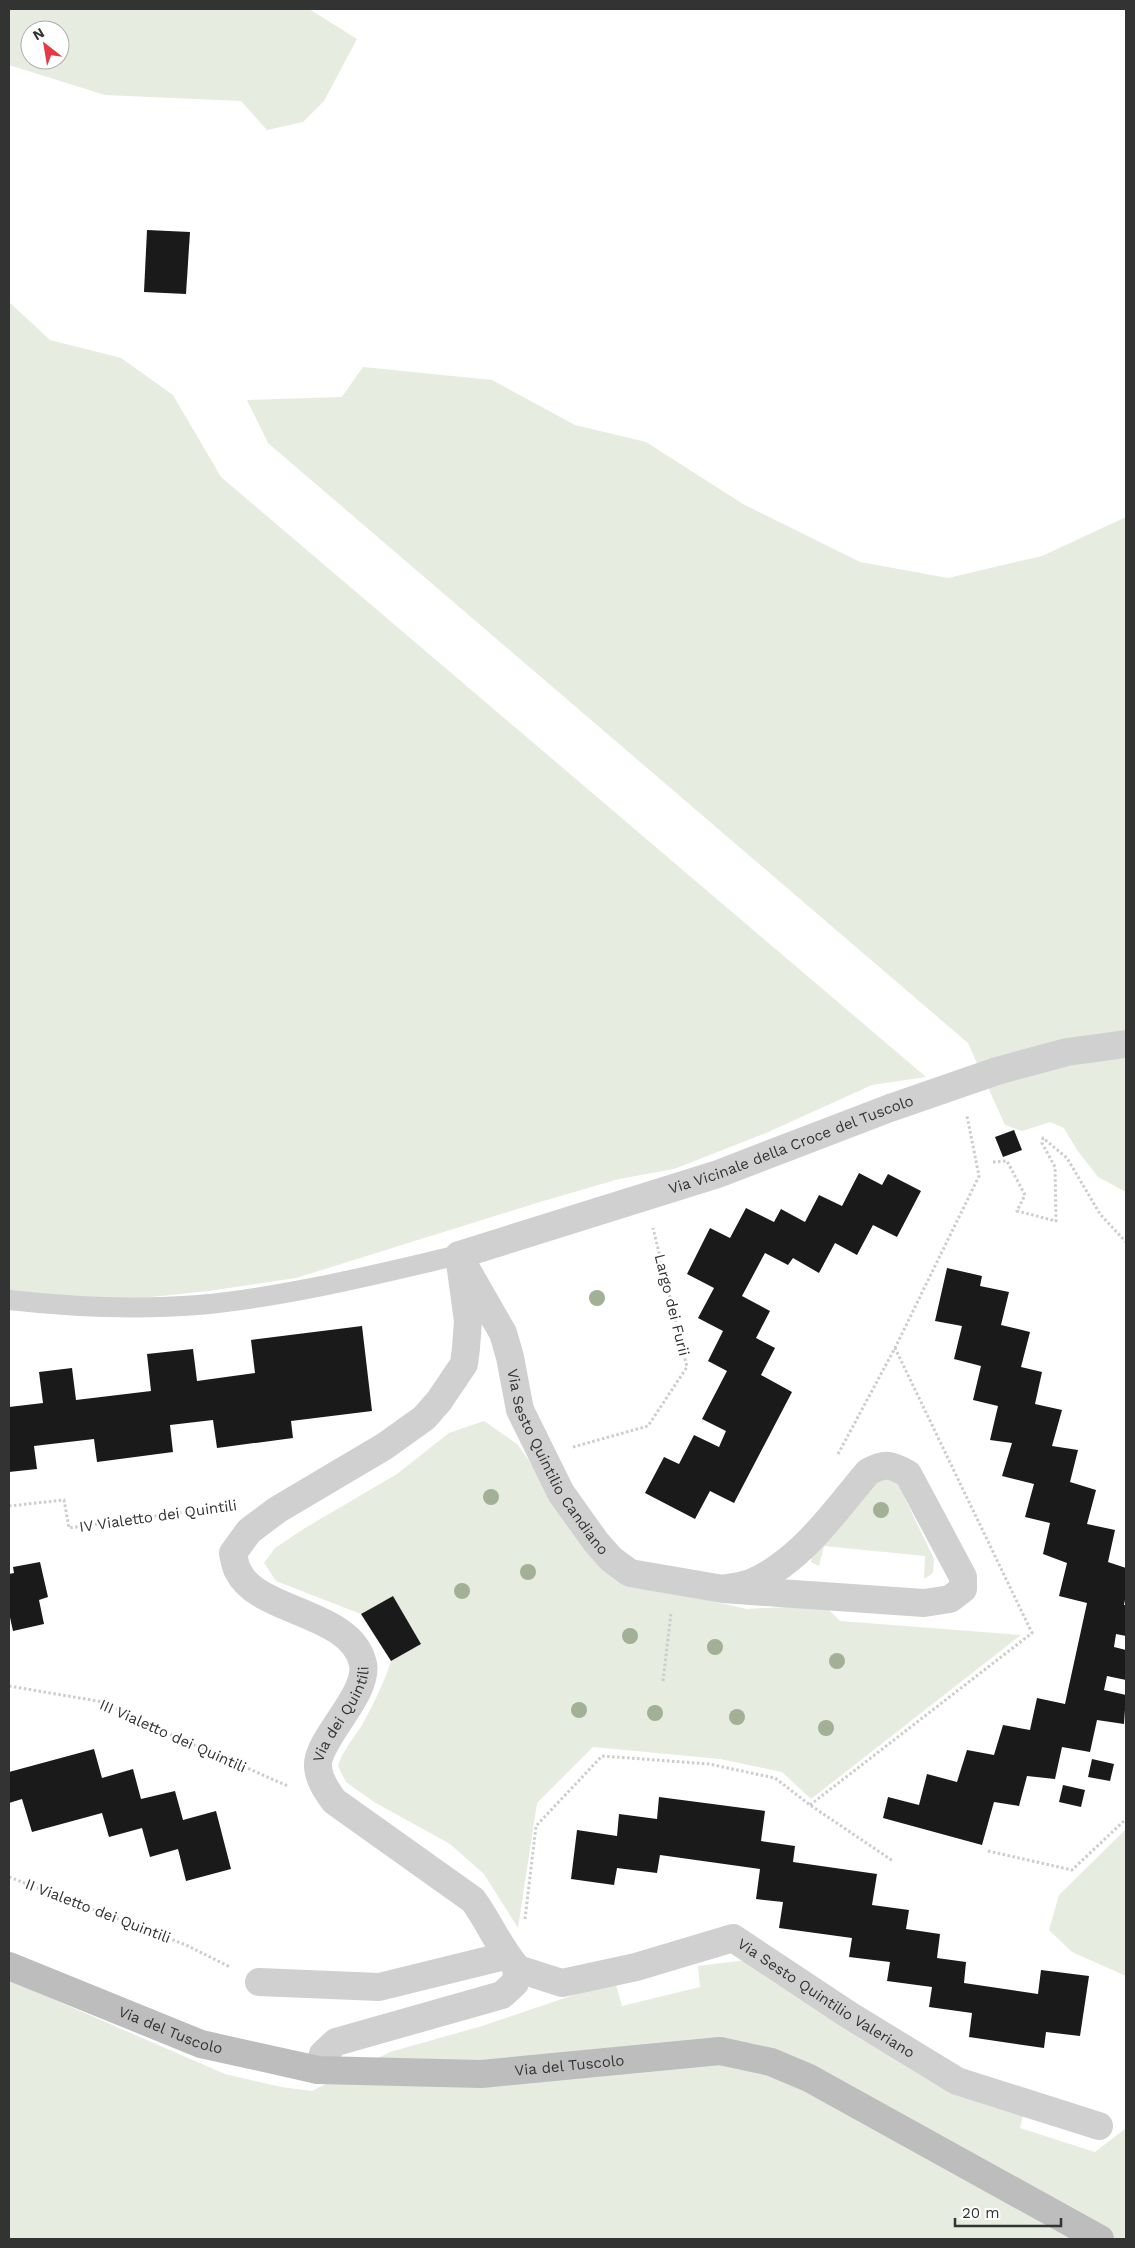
<svg xmlns="http://www.w3.org/2000/svg" width="1135" height="2248" font-family="'Work Sans',sans-serif">
	<style>
		.green { fill: #e6ecdf; fill-rule: evenodd }
		.building { fill: #1a1a1a }
		.lines { fill: none; stroke-linecap: round; stroke-linejoin: round }
		.path { stroke: #cdcdcd; stroke-width: 3; stroke-dasharray: 2.5 2.5; stroke-linecap: butt }
		.lane { stroke: #d0d0d0; stroke-width: 20 }
		.street { stroke: #d0d0d0; stroke-width: 28 }
		.secondary { stroke: #bdbdbd; stroke-width: 28 }
		.tree { fill: #a2b095 }
		.labels { text-anchor: middle; stroke-width: 5; stroke-linejoin: round; paint-order: stroke }
		.street-label { font-size: 15px; fill: #333; stroke: #fff }
	</style>
	<rect width="100%" height="100%" fill="#fff"/>
	<g class="green">
		<path d="M9,9H309L357,39L324,101L303,122L267,130L241,101L105,95L9,65ZM30,30H60V60H30Z"/>
		<polygon points="9,302 50,340 121,358 173,395 221,477 926,1077 872,1085 766,1133 674,1169 619,1179 540,1202 296,1278 208,1291 123,1300 9,1291"/>
		<polygon points="363,367 492,380 575,425 646,442 743,504 860,562 948,578 1042,556 1126,517 1126,1192 1098,1177 1077,1150 1064,1128 1050,1122 1022,1131 1005,1125 968,1043 268,443 247,400 342,397"/>
		<path d="M484,1421L517,1444L542,1479L625,1582L747,1609L824,1605L840,1621L1021,1635L811,1799L782,1772L720,1759L593,1747L537,1803L518,1928L484,1874L450,1844L374,1802L346,1782L338,1766C343,1750 353,1739 362,1725C373,1705 384,1683 391,1661L421,1644L393,1596L361,1614L276,1581L264,1563L275,1548L305,1528L397,1474L449,1433Z"/>
		<polygon points="890,1478 899,1486 934,1559 933,1573 924,1579 925,1556 824,1546 819,1566 811,1562 813,1552 871,1482"/>
		<polygon points="1126,1829 1126,1976 1072,1952 1049,1930 1059,1895"/>
		<polygon points="763,1958 1025,2108 1020,2128 1095,2152 1126,2128 1126,2239 9,2239 9,1980 225,2074 281,2087 312,2091 390,2052 482,2026 615,1981 622,2006 700,1987 698,1966"/>
	</g>
	<g class="building">
		<polygon points="147,230 190,232 186,294 144,292"/>
		<polygon points="1014,1130 1022,1150 1003,1157 995,1137"/>
		<polygon points="859,1173 882,1185 888,1174 921,1191 897,1237 873,1225 857,1255 835,1243 819,1273 793,1258 788,1265 765,1253 742,1296 770,1311 756,1338 775,1348 761,1375 792,1392 734,1503 710,1491 695,1519 645,1493 664,1457 679,1464 694,1435 719,1447 726,1431 702,1419 727,1371 708,1361 723,1331 698,1318 714,1288 687,1274 710,1228 730,1238 746,1208 774,1222 781,1209 805,1222 819,1195 842,1206"/>
		<polygon points="947,1268 982,1276 980,1286 1009,1292 1001,1325 1030,1332 1021,1367 1042,1372 1035,1404 1062,1410 1052,1446 1078,1450 1070,1482 1096,1490 1087,1524 1115,1530 1108,1562 1126,1568 1126,1595 1124,1605 1126,1605 1126,1636 1116,1634 1114,1647 1126,1650 1126,1680 1107,1676 1104,1690 1126,1695 1124,1724 1097,1720 1090,1752 1062,1747 1055,1779 1027,1776 1019,1806 994,1802 982,1845 883,1818 888,1797 919,1805 927,1774 957,1782 967,1750 994,1755 1003,1725 1030,1730 1037,1698 1065,1704 1087,1603 1059,1596 1067,1563 1043,1554 1050,1523 1025,1517 1034,1484 1002,1476 1012,1443 990,1440 998,1406 973,1400 981,1366 954,1359 962,1326 935,1321"/>
		<polygon points="362,1326 372,1411 291,1421 293,1438 217,1448 213,1420 170,1425 173,1452 97,1462 94,1439 34,1446 37,1469 9,1472 9,1407 43,1403 39,1372 72,1368 76,1400 151,1391 147,1354 193,1349 197,1381 255,1373 251,1340"/>
		<polygon points="40,1562 48,1597 39,1600 44,1624 13,1631 9,1613 9,1574 14,1573 13,1567"/>
		<polygon points="393,1596 421,1644 391,1661 361,1614"/>
		<polygon points="94,1749 102,1778 133,1769 141,1799 175,1791 183,1820 216,1811 231,1869 186,1881 178,1849 150,1857 142,1828 109,1837 102,1813 32,1832 22,1799 9,1803 9,1772"/>
		<polygon points="1092,1759 1114,1764 1110,1781 1088,1777"/>
		<polygon points="1063,1785 1085,1790 1081,1807 1059,1802"/>
		<polygon points="659,1797 765,1811 761,1841 795,1846 793,1862 877,1874 872,1905 909,1910 906,1929 940,1934 937,1958 966,1962 964,1983 1038,1994 1041,1970 1089,1976 1080,2036 1046,2032 1044,2048 969,2037 972,2013 929,2007 932,1987 887,1981 890,1962 849,1957 852,1938 779,1928 783,1902 756,1899 760,1869 660,1855 657,1873 617,1868 614,1885 571,1879 577,1830 617,1836 619,1814 657,1819"/>
	</g>
	<g class="lines">
		<g class="path">
			<polyline points="993,1162 1007,1161 1025,1195 1017,1211 1056,1221 1055,1167 1042,1143 1043,1138 1067,1158 1100,1214 1126,1242"/>
			<polyline points="573,1447 648,1426 687,1367 653,1228"/>
			<polyline points="838,1454 895,1348 979,1176 967,1116"/>
			<polyline points="9,1506 64,1500 69,1528 228,1506"/>
			<polyline points="663,1681 671,1613"/>
			<polyline points="9,1686 103,1702 156,1728 288,1786"/>
			<polyline points="810,1805 1032,1633 895,1348"/>
			<polyline points="988,1851 1072,1870 1126,1819"/>
			<polyline points="9,1877 186,1945 230,1967"/>
			<polyline points="525,1919 536,1826 602,1756 709,1764 775,1778 810,1805 893,1861"/>
		</g>
		<path class="lane" d="M9,1300C72,1307 134,1310 198,1305C286,1297 373,1275 459,1255"/>
		<g class="street">
			<path id="s1" d="M459,1255L718,1174L890,1108L997,1071L1067,1052L1126,1044"/>
			<path id="s2" d="M464,1265L503,1333L510,1357L520,1410L561,1493L596,1542L611,1559L630,1573L723,1589L924,1603L950,1599L963,1589V1577L908,1474C892,1465 886,1462 868,1472C834,1512 802,1560 753,1582C744,1586 732,1587 723,1589"/>
			<path id="s3" d="M518,1969L562,1983L636,1967L733,1938L849,2015L957,2081L1099,2126"/>
			<polyline points="259,1982 379,1987 505,1956"/>
			<path id="s4" d="M318,2070L323,2054L336,2042L502,1995L515,1983L518,1969C499,1948 490,1923 473,1900L334,1801C327,1791 319,1780 318,1767C315,1741 369,1695 363,1664C352,1611 257,1613 238,1571C235,1566 234,1558 233,1553L249,1531L277,1510L385,1446L424,1418L439,1401L464,1364L466,1348L468,1321L459,1255"/>
		</g>
		<path class="secondary" id="s5" d="M9,1966L201,2044L318,2070L481,2074L720,2051L771,2062L809,2078L1100,2239"/>
	</g>
	<g class="tree">
		<circle cx="597" cy="1298" r="8"/>
		<circle cx="491" cy="1497" r="8"/>
		<circle cx="881" cy="1510" r="8"/>
		<circle cx="528" cy="1572" r="8"/>
		<circle cx="462" cy="1591" r="8"/>
		<circle cx="630" cy="1636" r="8"/>
		<circle cx="715" cy="1647" r="8"/>
		<circle cx="837" cy="1661" r="8"/>
		<circle cx="579" cy="1710" r="8"/>
		<circle cx="655" cy="1713" r="8"/>
		<circle cx="737" cy="1717" r="8"/>
		<circle cx="826" cy="1728" r="8"/>
	</g>
	<g class="labels">
		<g class="street-label">
			<text dy="5" stroke="none"><textPath href="#s1" startOffset="350">Via Vicinale della Croce del Tuscolo</textPath></text>
			<text transform="translate(672 1305) rotate(76)" y="5">Largo dei Furii</text>
			<text dy="5" stroke="none"><textPath href="#s2" startOffset="220">Via Sesto Quintilio Candiano</textPath></text>
			<text transform="translate(158 1516) rotate(-8)" y="5">IV Vialetto dei Quintili</text>
			<text dy="5" stroke="none"><textPath href="#s4" startOffset="589">Via dei Quintili</textPath></text>
			<text transform="translate(173 1736) rotate(24)" y="5">III Vialetto dei Quintili</text>
			<text transform="translate(98 1911) rotate(21)" y="5">II Vialetto dei Quintili</text>
			<text dy="5" stroke="none"><textPath href="#s3" startOffset="334">Via Sesto Quintilio Valeriano</textPath></text>
			<text dy="5" stroke="none"><textPath href="#s5" startOffset="174">Via del Tuscolo</textPath></text>
			<text dy="5" stroke="none"><textPath href="#s5" startOffset="579">Via del Tuscolo</textPath></text>
		</g>
	</g>
	<rect width="1135" height="2248" fill="none" stroke="#333333" stroke-width="20"/>
	<g transform="translate(45 45) rotate(329)"><circle r="24" fill="#ffffff" stroke="#adadad"/>
	<path d="M0-4L9 19L0 12L-9 19Z" fill="#e63946"/>
	<text y="-8" font-size="14" font-weight="bold" text-anchor="middle" fill="#333333">N</text>
	</g>
	<path d="M955 2218v8h106v-8" fill="none" stroke="#333333" stroke-width="2.5"/>
	<text x="962" y="2218" font-size="15" fill="#333333" stroke="#ffffff" stroke-width="4" paint-order="stroke">20 m</text>
</svg>
